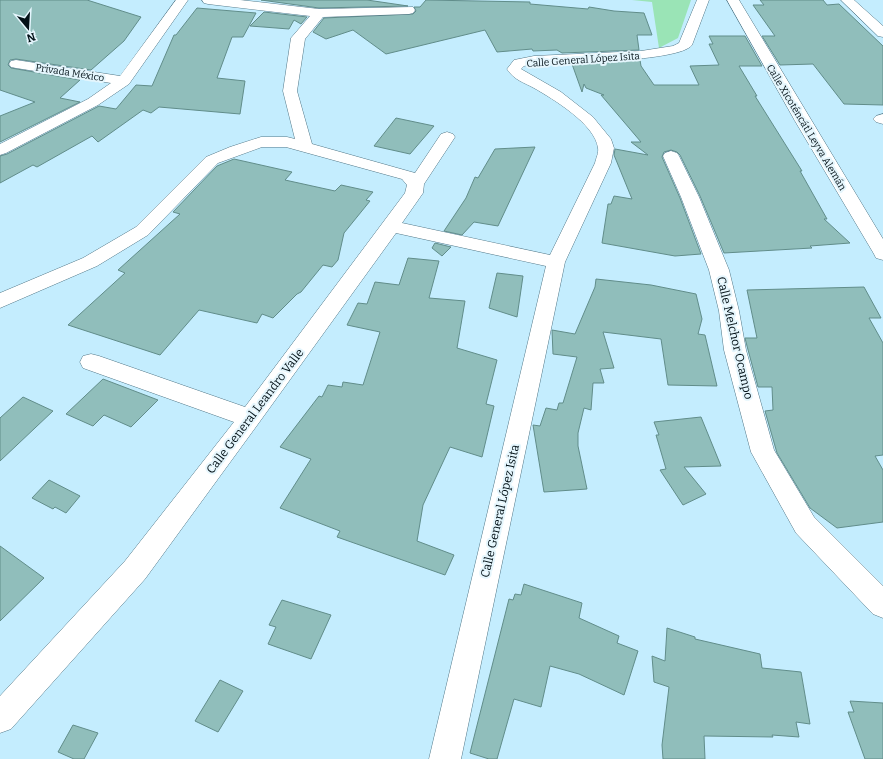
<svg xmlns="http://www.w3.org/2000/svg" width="883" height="759" font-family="Bitter,serif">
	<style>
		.green { fill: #9ae4b6 }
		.building { fill: #90bebb; stroke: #618d8a }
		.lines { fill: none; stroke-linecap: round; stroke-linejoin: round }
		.minor-casing { stroke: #527787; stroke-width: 1 }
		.tertiary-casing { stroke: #527787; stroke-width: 1 }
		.minor { fill: #fff; fill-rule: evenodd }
		.tertiary { fill: #fff; fill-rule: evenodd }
		.labels { text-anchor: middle; stroke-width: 4; stroke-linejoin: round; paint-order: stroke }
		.far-street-label { font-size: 10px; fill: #031117; stroke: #e5f6fd }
		.street-label { font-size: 12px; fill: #031117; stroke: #e5f6fd }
	</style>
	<rect width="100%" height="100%" fill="#c4edfe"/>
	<polygon class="green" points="632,0 691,0 678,38 659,48 652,2"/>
	<g class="building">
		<polygon points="0,0 87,0 141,17 124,41 91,70 16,59 10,60 8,65 11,68 80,80 60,98 80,102 0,142 0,116 35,102 0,90"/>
		<polygon points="261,0 367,0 408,6 319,8"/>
		<polygon points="426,0 530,2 530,4 588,9 589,7 614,11 644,13 652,35 637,35 639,50 562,53 557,50 533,51 532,49 497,52 485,30 386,54 353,30 326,39 313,32 324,18 413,14 416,11 414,7 420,7"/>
		<polygon points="760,0 823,0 827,5 839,4 883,46 883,105 844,104 813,64 780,65 762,36 775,36 753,5 764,5"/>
		<polygon points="197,8 256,13 243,37 232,37 217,78 245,81 240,114 159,107 151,113 143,110 98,142 92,136 37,167 33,165 0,183 0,156 7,154 99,106 116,109 136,85 152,86 174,35 176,35"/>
		<polygon points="264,12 307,17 301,24 294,20 289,29 250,26"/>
		<polygon points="709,36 745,36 762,66 739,66 757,96 755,96 802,171 800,171 827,219 824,219 850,243 810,246 812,248 724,253 700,196 680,155 677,152 671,150 664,152 662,157 680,198 701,254 675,256 602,243 608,204 611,204 614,196 632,199 614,155 615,149 648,155 631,142 641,142 601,95 604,95 586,88 584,84 582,92 572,64 640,60 641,66 654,85 699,85 690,66 719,65 709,44 713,44"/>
		<polygon points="396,118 434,126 410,154 374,146"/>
		<polygon points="535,147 498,226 474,222 462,235 444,231 466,198 475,177 478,178 495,149"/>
		<polygon points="234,159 292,172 285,180 335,191 341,185 373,192 366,200 370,201 344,233 338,260 332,267 323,265 301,292 297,294 273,318 262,314 257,323 199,310 160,355 68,325 125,273 118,270 180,214 173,212 217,166"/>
		<polygon points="435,243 451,247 442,256 432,248"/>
		<polygon points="408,258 439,261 429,298 465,301 457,348 497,360 486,404 494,406 482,457 450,447 423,505 417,541 454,555 445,575 337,537 340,531 280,508 311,459 280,447 319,396 322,397 328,385 342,387 343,382 363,385 380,332 347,325 358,303 367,304 375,282 399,285"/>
		<polygon points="497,273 523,276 517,317 489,308"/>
		<polygon points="596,279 651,285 696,294 702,319 698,334 705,335 717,386 668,385 661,339 603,332 614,368 600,369 604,383 593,383 591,410 584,408 578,433 578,446 587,489 544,492 533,425 540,426 546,408 557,410 559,403 563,403 577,357 553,354 552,330 575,334 595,287"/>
		<polygon points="864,287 881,318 869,318 883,343 883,455 875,456 883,470 883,522 837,528 810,508 777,453 765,411 773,410 772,387 758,387 747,346 745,338 757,338 747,290"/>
		<polygon points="103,379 158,400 131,427 104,415 93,426 66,414"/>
		<polygon points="23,397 53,411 0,461 0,418"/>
		<polygon points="701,417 721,466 684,467 706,494 683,505 660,470 666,469 656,435 659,435 654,422"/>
		<polygon points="49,480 80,496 66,513 55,507 53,509 32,498"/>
		<polygon points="0,546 44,578 0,621"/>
		<polygon points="524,584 582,603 579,618 619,636 617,643 638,651 624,695 579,674 550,666 541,707 514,699 497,759 489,759 470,753 509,599 513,600 515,594 521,595"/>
		<polygon points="282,600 331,615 311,659 268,644 276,627 269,625"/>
		<polygon points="667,628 695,637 695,639 760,654 762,668 801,672 810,724 796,722 799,737 772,735 773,737 704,736 705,759 663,759 662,745 669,687 654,682 652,656 665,661"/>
		<polygon points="220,680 243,691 218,732 195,721"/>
		<polygon points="850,701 883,703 883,759 865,759 848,712 854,712"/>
		<polygon points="73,725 98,733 84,759 74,759 58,752"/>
	</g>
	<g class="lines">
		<defs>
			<g id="minor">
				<polygon points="176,0 188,0 129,84 98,105 6,153 0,155 0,144 88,99 111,83 16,68 11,67 9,64 11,61 16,60 120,76"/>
				<path d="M202,0H240L319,9L413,7L415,10L413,13L409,14L323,17L305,39L297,91L312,144L415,173L441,134L447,132L453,134L455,137L424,184L423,193L402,223L550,255L595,163C596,158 599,153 598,148C595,124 553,99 534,88C523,82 514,80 507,69L514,60L534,56L641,51L673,46L679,43L697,0H709L692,45C680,62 559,63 534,64L524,66L521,69L561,92L593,117L611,139L614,148L611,163L565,262L461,759H429L546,266L396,233L258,424L145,579L11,729L0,733V696L125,561L234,422L83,368L80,362L83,356L91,354L99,356L245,407L405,193L407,185L402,179L286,147H262L218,163L148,235L97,266L0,308V293L83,258L136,227L206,157L230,147L261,137H287L295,139L283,91L291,38L310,16L208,4L204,3Z"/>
				<polygon points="727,0 739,0 883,239 883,260 876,258 874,254 795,121"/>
				<polygon points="883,114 883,124 876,122 873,119 876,116"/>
				<polygon points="671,151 677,153 679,156 699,197 729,270 739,311 746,350 774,450 814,517 883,586 883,618 873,614 796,533 751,452 724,350 719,311 709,270 681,197 663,156 665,153"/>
			</g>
			<polygon id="tertiary" points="841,0 854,0 883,26 883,37 878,36"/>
		</defs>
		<use href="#minor" class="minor-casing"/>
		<use href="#tertiary" class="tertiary-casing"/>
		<use href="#minor" class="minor"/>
		<use href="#tertiary" class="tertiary"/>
	</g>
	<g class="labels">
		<g class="far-street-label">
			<text transform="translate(583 59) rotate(-4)" y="4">Calle General López Isita</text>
			<text transform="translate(70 72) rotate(9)" y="4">Privada México</text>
			<text transform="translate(807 127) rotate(59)" y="4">Calle Xicoténcátl Leyva Alemán</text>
		</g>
		<g class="street-label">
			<text transform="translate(735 338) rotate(77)" y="4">Calle Melchor Ocampo</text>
			<text transform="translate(255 411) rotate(-53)" y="4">Calle General Leandro Valle</text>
			<text transform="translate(500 511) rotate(-77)" y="4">Calle General López Isita</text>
		</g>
	</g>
	<g transform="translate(28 28) rotate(162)" stroke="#e5f6fd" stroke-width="3" paint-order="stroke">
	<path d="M0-3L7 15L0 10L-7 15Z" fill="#031117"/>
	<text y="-6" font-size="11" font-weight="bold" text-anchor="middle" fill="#031117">N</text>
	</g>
</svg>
